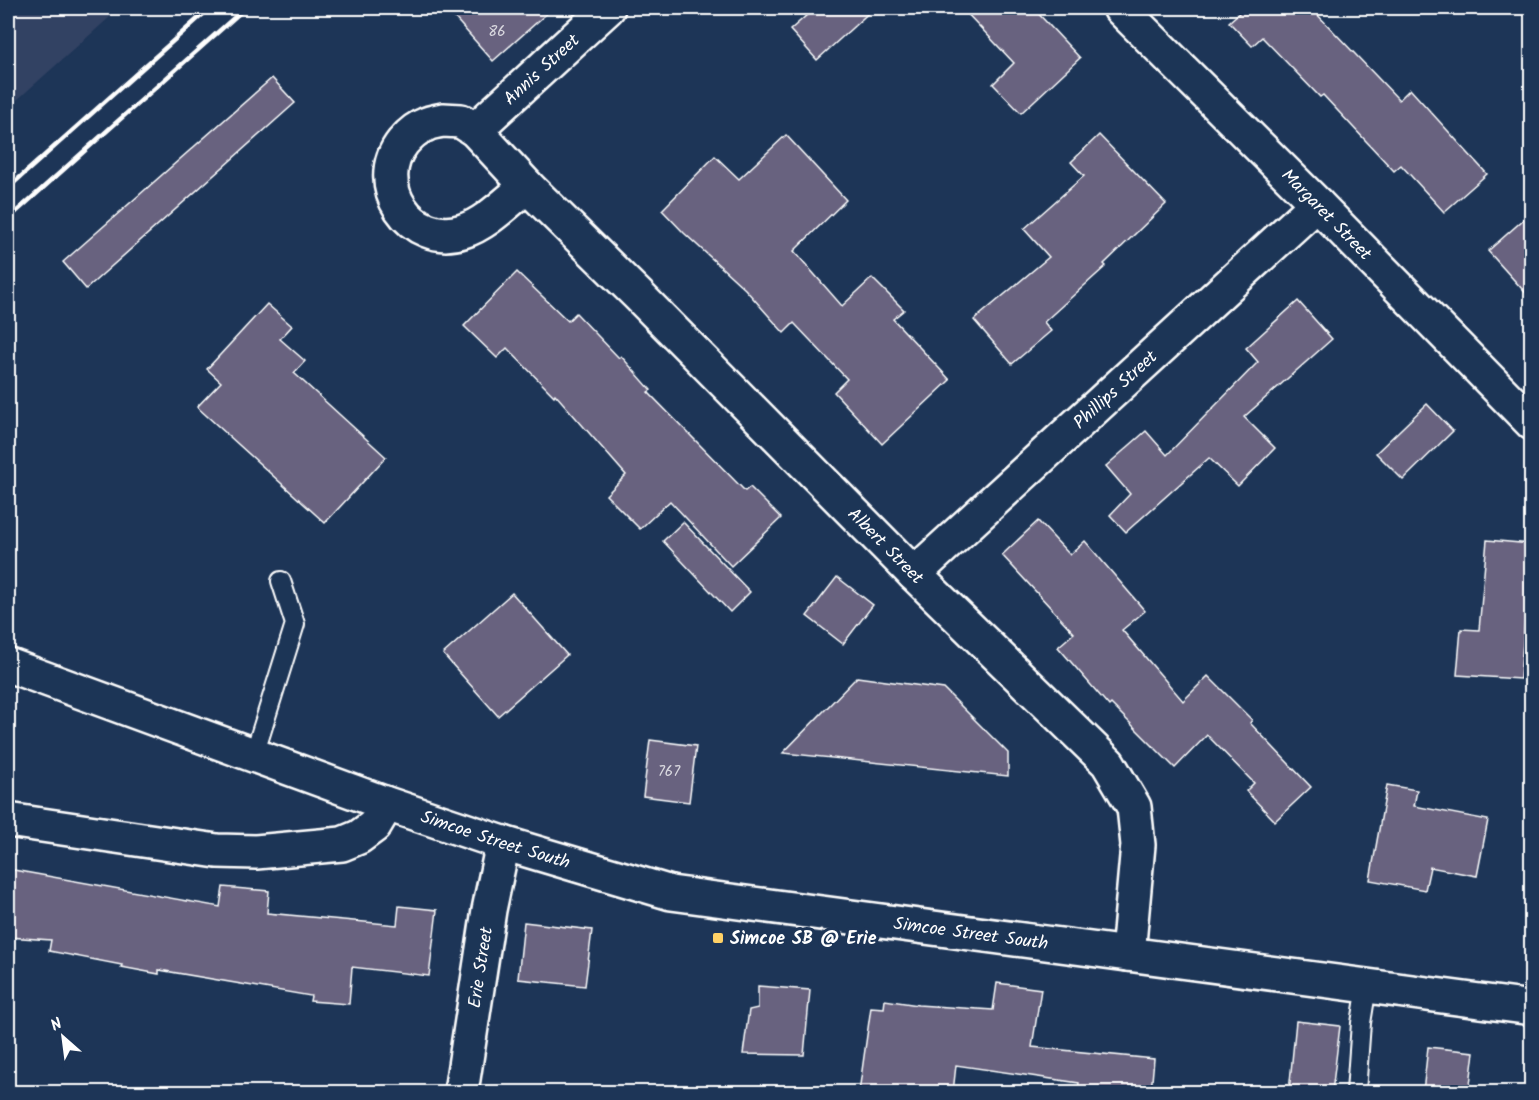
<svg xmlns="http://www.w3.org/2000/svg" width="1539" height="1100" font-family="Kalam,sans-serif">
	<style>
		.built { fill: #334263 }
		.building { fill: #67627f; stroke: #fff; stroke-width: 1.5 }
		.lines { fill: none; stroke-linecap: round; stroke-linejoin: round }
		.service-casing { stroke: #fff; stroke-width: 22 }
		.minor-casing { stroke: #fff; stroke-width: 38 }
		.secondary-casing { stroke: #fff; stroke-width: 38 }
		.service { stroke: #1d3557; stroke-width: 18 }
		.minor { stroke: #1d3557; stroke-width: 33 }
		.secondary { stroke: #1d3557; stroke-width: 33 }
		.rail { stroke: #fff; stroke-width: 4.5 }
		.poi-dot { fill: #ffd166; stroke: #1d3557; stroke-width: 2 }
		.labels { text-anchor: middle; stroke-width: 6; stroke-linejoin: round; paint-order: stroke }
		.number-label { font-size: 15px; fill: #d9d8df }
		.street-label { font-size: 18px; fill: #fff; stroke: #1d3557 }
		.poi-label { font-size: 18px; font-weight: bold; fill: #fff; stroke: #1d3557; text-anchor: start }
	</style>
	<rect width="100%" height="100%" fill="#1d3557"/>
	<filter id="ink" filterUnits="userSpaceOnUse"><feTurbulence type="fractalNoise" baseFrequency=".0167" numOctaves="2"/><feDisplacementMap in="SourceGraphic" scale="12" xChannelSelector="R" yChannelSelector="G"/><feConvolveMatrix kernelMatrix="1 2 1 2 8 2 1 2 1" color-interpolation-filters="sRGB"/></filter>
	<g filter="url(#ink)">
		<polygon class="built" points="8,8 120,8 8,108"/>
		<g class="building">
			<polygon points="446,8 553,8 493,61"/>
			<polygon points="815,8 874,8 817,60 790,30"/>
			<polygon points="962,8 1033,8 1080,58 1021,113 993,84 1014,63"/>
			<polygon points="1234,8 1311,8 1399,100 1410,89 1487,174 1444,212 1401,165 1394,171 1323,95 1320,97 1262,37 1252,46 1229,22 1239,13"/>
			<polygon points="272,78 295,103 86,289 63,262"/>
			<polygon points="786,135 846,200 794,251 842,306 872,278 904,310 893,319 950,380 882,444 834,392 847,379 794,323 784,333 745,289 684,233 662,210 715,156 739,179"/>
			<polygon points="1099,135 1166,204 1104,264 1106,266 1044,322 1051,331 1012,364 974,320 1049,257 1024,229 1084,176 1071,162"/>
			<polygon points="1532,212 1532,300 1488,251"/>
			<polygon points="517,272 568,321 576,313 619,358 621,356 651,390 648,392 745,491 750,487 781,518 731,566 670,501 640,529 606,495 626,475 555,394 554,396 507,348 497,358 464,326"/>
			<polygon points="1298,301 1332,339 1244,417 1275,448 1238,486 1209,458 1126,532 1110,515 1130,494 1106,466 1146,431 1167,455 1258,362 1246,348"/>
			<polygon points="267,304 292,326 280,339 305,361 294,373 386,457 325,523 197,407 221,382 207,369"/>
			<polygon points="1427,404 1453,431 1403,480 1376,453"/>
			<polygon points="1038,521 1070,555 1085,541 1145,611 1122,630 1183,701 1208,676 1252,720 1250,723 1311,787 1275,821 1246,791 1254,783 1207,735 1175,768 1111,704 1109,706 1058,647 1074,633 1002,555"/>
			<polygon points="683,522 750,592 730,612 663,541"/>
			<polygon points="1487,540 1531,544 1520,679 1457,675 1461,629 1479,630"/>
			<polygon points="837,577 873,605 843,644 807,616"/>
			<polygon points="512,593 567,655 498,716 443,654"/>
			<polygon points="857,677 944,689 1008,753 1008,776 783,753"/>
			<polygon points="650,740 696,746 689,802 643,796"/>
			<polygon points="1387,785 1417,790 1414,806 1488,820 1477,876 1430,867 1425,890 1370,880"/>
			<polygon points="8,869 220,907 223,887 269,891 267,913 397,925 399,906 437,910 429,976 352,967 349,1004 310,1001 311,996 159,970 159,974 121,967 122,965 49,951 51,940 8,937"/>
			<polygon points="524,922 592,930 585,986 518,979"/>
			<polygon points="997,983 1041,989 1032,1047 1154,1059 1151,1092 1078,1092 1079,1083 956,1065 953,1092 859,1092 871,1007 884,1008 885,1000 918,1005 993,1010"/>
			<polygon points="758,986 810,990 804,1055 743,1054 749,1010 758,1008"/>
			<polygon points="1296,1021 1340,1026 1332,1092 1289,1092"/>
			<polygon points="1428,1047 1474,1052 1469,1092 1423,1092"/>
		</g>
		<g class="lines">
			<defs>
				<g id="service">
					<polyline points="254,755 295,624 281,581"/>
					<polyline points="1356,1092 1361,1023 1367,986"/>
				</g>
				<g id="minor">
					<path id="s1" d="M1120,8L1317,204L1532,423"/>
					<path d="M443,120L461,121L475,130L527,186C508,201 486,224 463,231C411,248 369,184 403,142C409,135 416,128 425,125C430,122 437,121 443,120Z"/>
					<path id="s2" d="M475,130L608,8"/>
					<path id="s3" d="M527,186L638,295L914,574L1108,763L1134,807L1138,845L1128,954"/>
					<path id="s4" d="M914,574L1317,204"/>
					<polyline points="8,820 217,851 256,852 342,844 359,837 374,826 380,816 384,803"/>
					<path id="s5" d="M461,1092L489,910L503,843"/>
				</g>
				<g id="secondary">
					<path id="s6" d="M8,665L384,803L503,843L671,893L1532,1008"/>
				</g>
			</defs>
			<use href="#service" class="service-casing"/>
			<use href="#minor" class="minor-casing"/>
			<use href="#secondary" class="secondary-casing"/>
			<use href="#service" class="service"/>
			<use href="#minor" class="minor"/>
			<use href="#secondary" class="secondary"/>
			<g class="rail">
				<polyline points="8,188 210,8"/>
				<polyline points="8,219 245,8"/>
			</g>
		</g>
	</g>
	<rect class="poi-dot" x="712" y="932" width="12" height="12" rx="3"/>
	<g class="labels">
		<g class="number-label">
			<text x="497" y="36">86</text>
			<text x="669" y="776">767</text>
		</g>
		<g class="street-label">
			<text dy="6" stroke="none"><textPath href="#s2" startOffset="90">Annis Street</textPath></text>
			<text dy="6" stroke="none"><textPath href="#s1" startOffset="292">Margaret Street</textPath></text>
			<text dy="6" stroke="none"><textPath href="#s4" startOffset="273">Phillips Street</textPath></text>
			<text dy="6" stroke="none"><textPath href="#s3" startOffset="508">Albert Street</textPath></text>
			<text dy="6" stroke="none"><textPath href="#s6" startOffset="518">Simcoe Street South</textPath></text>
			<text dy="6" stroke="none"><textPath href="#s6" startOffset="1004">Simcoe Street South</textPath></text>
			<text dy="6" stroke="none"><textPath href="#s5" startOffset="126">Erie Street</textPath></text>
		</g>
		<g class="poi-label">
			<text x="730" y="944">Simcoe SB @ Erie</text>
		</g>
	</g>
	<rect width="1539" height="1100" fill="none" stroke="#1d3557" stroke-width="30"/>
	<rect x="15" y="15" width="1509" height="1070" fill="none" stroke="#fff" stroke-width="2" filter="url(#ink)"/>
	<g transform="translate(63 1037) rotate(332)" stroke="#1d3557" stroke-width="4.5" paint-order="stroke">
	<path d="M0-4.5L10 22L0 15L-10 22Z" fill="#ffffff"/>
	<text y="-9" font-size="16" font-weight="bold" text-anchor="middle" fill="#ffffff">N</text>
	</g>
</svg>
